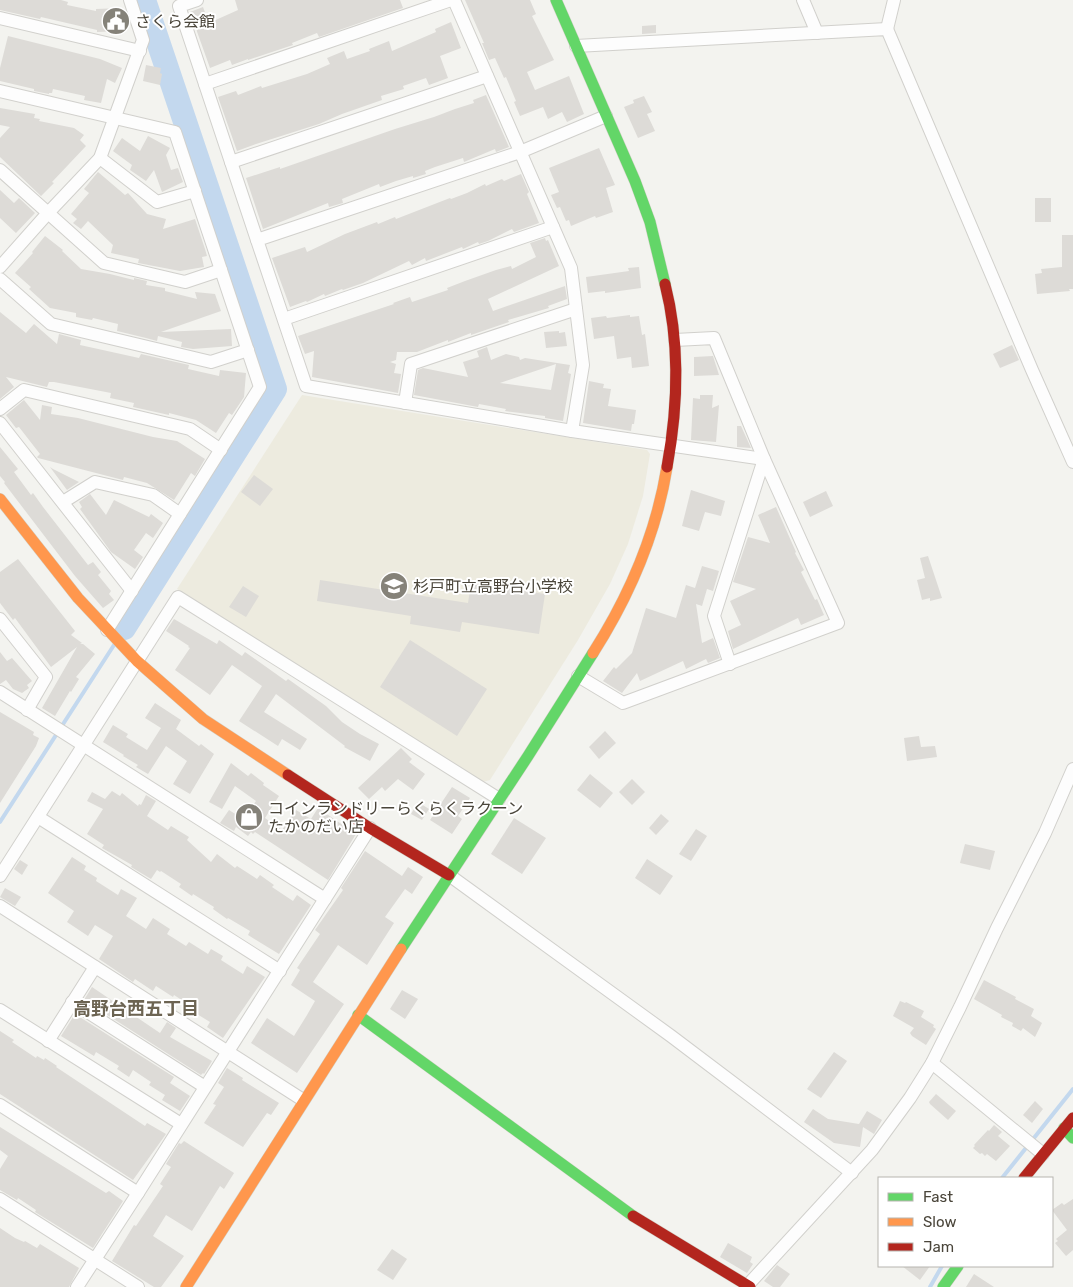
<svg xmlns="http://www.w3.org/2000/svg" width="1073" height="1287" font-family="Rubik,'Noto Sans JP',sans-serif">
	<style>
		.education { fill: #edebdf }
		.lines { fill: none; stroke-linecap: round; stroke-linejoin: round }
		.stream { stroke: #c3d8ee; stroke-width: 4 }
		.river { stroke: #c3d8ee; stroke-width: 24 }
		.building { fill: #dddbd7; fill-rule: evenodd }
		.street-casing { stroke: #d1d0cc; stroke-width: 14 }
		.fast-casing { stroke: #d2d0c6; stroke-width: 12 }
		.slow-casing { stroke: #d2d0c6; stroke-width: 12 }
		.jam-casing { stroke: #d2d0c6; stroke-width: 12 }
		.street { stroke: #fdfdfd; stroke-width: 12 }
		.fast { stroke: #63d668; stroke-width: 11 }
		.slow { stroke: #ff974d; stroke-width: 11 }
		.jam { stroke: #b3261e; stroke-width: 11 }
		.labels { text-anchor: middle; stroke-width: 4; stroke-linejoin: round; paint-order: stroke }
		.poi-label { font-size: 16px; fill: #4a453a; stroke: #fff; text-anchor: start }
		.neighbourhood-label { font-size: 18px; font-weight: bold; fill: #6c6452; stroke: #fff }
	</style>
	<rect width="100%" height="100%" fill="#f3f3ef"/>
	<polygon class="education" points="302,395 647,450 650,454 643,496 628,544 610,584 578,640 490,780 483,782 177,589"/>
	<g class="lines">
		<g class="stream">
			<polyline points="120,635 124,628"/>
			<polyline points="0,822 114,645"/>
			<polyline points="1002,1178 1073,1089"/>
			<polyline points="930,1287 942,1266"/>
		</g>
		<polyline class="river" points="124,628 275,389 144,0"/>
	</g>
	<g class="building">
		<polygon points="0,0 61,0 68,2 67,5 96,11 96,9 122,8 122,31 97,32 97,30 41,17 40,19 0,10"/>
		<polygon points="235,0 400,0 403,8 319,37 317,33 292,43 293,45 248,60 248,59 232,65 230,60 210,68 190,12 203,7 209,23 238,10"/>
		<polygon points="465,0 530,0 536,14 532,16 554,60 527,72 535,90 569,76 584,114 567,122 562,112 548,119 543,107 520,116 514,102 516,101 506,77 504,78 495,58 489,60 482,43 484,43"/>
		<polygon points="451,22 461,48 440,56 448,78 429,85 426,78 403,86 404,89 381,96 382,100 342,114 319,124 256,144 237,151 218,97 236,91 238,95 261,86 262,88 307,74 330,64 327,58 344,51 347,59 370,51 369,49 389,41 392,51 436,32 435,29"/>
		<polygon points="656,25 656,33 642,34 642,26"/>
		<polygon points="8,36 100,59 122,68 115,83 107,79 101,103 84,100 85,96 53,89 52,93 49,93 49,94 34,91 34,89 0,81 0,68"/>
		<polygon points="146,65 161,68 160,73 162,74 160,85 143,81"/>
		<polygon points="486,95 509,147 496,152 495,149 464,162 463,158 435,167 425,171 426,174 413,178 413,176 396,181 380,187 379,184 342,199 343,203 329,207 328,203 263,229 246,178 280,167 280,169 395,129 434,117 455,109 474,103 473,100"/>
		<polygon points="644,96 652,112 647,114 655,131 638,138 624,107 634,103 633,100"/>
		<polygon points="0,108 35,114 34,118 40,119 39,121 74,128 84,135 80,140 86,146 52,182 54,183 41,196 0,157 0,138 10,127 0,125"/>
		<polygon points="148,136 170,148 166,155 171,170 178,168 183,182 162,192 154,170 146,181 130,170 132,165 113,151 122,138 140,151"/>
		<polygon points="599,148 615,185 606,188 613,212 596,218 595,216 571,226 569,220 566,221 560,207 557,208 551,195 559,192 549,168"/>
		<polygon points="98,172 125,195 128,193 147,214 166,219 163,229 195,219 205,249 207,256 202,257 204,267 180,271 138,263 139,259 111,253 113,245 88,221 81,229 73,223 77,219 71,214 89,193 84,189"/>
		<polygon points="521,174 529,192 527,194 539,223 514,232 512,229 488,241 479,244 478,242 463,249 462,247 426,261 425,258 412,265 409,261 363,283 343,290 342,289 325,296 324,294 307,302 306,301 290,307 272,258 305,247 307,252 345,234 377,222 378,224 395,217 396,219 450,198 451,199 467,193 485,184 486,186 502,179 504,181"/>
		<polygon points="0,190 14,203 19,198 35,213 16,233 0,218"/>
		<rect x="1035" y="198" width="16" height="24"/>
		<polygon points="1062,235 1073,235 1073,289 1069,289 1070,291 1037,294 1035,274 1042,273 1041,269 1062,267"/>
		<polygon points="45,236 63,250 62,251 81,269 110,274 134,280 134,278 147,281 146,285 165,288 165,291 197,299 195,292 215,294 221,311 161,332 231,329 232,346 193,349 181,347 182,342 158,336 157,341 146,338 117,331 118,324 93,318 92,320 76,317 76,313 50,308 29,289 31,287 15,273 33,253 32,252"/>
		<polygon points="545,238 546,241 548,240 559,266 488,299 493,311 565,286 567,299 548,306 549,308 508,320 509,322 471,335 471,333 448,342 448,340 417,352 397,352 396,360 390,362 396,364 394,373 401,374 398,393 312,377 314,351 305,354 298,336 394,304 393,303 410,297 412,302 448,290 447,288 465,281 496,270 511,266 512,269 536,257 530,243"/>
		<polygon points="639,267 641,288 605,293 605,291 588,293 586,277 629,271 628,268"/>
		<polygon points="0,312 26,333 34,324 57,344 59,334 81,340 80,345 139,358 141,354 189,365 188,369 219,376 220,370 246,373 244,397 232,415 229,413 216,433 196,420 169,413 169,415 133,407 134,403 110,398 111,393 54,382 49,382 47,387 6,377 14,387 0,399"/>
		<polygon points="630,315 630,317 639,316 642,335 645,334 649,366 632,368 631,357 617,359 614,336 594,339 591,318 606,316 607,318"/>
		<polygon points="559,331 559,333 565,332 567,346 546,348 544,332"/>
		<polygon points="1012,345 1019,360 1000,368 993,354"/>
		<path d="M487,347L491,360L506,354L519,357L520,360L525,358L570,365L568,373L571,374L563,421L545,418V416L505,411L506,409L479,404L478,407L414,395L418,370L423,368L468,377L463,362L479,357L477,351ZM556,364L551,390L500,383Z"/>
		<polygon points="713,356 719,375 694,376 694,357"/>
		<polygon points="589,381 604,384 603,388 611,389 608,406 636,410 634,424 632,424 631,431 583,423"/>
		<polygon points="700,395 713,395 712,408 719,405 716,442 691,440 693,398 700,399"/>
		<polygon points="24,400 40,420 42,405 52,407 51,414 78,418 153,437 177,441 205,459 195,476 191,473 174,500 147,483 124,477 123,480 38,458 37,457 40,454 19,427 16,428 6,415"/>
		<polygon points="737,426 741,426 751,448 737,447"/>
		<polygon points="0,447 18,469 14,472 31,495 33,493 43,507 88,565 93,562 101,572 98,575 111,591 109,594 114,600 103,608 75,576 4,483 5,482 0,476"/>
		<polygon points="50,467 53,469 79,482 67,490"/>
		<polygon points="254,475 273,489 260,506 241,492"/>
		<polygon points="691,490 725,501 721,516 705,512 699,531 682,526"/>
		<polygon points="826,491 833,506 810,517 803,502"/>
		<polygon points="90,494 106,515 114,500 149,517 151,514 163,523 153,538 146,533 134,550 143,557 135,569 111,552 80,509 82,507 79,502"/>
		<polygon points="776,507 796,552 795,553 804,570 801,572 815,600 817,599 824,615 801,625 798,618 733,649 728,631 741,625 730,601 756,589 733,582 748,537 770,543 758,515"/>
		<polygon points="928,556 942,598 930,601 930,598 922,600 917,580 925,578 920,558"/>
		<polygon points="18,559 75,631 71,635 82,643 80,644 83,644 95,654 76,677 79,679 71,692 70,691 55,716 42,708 77,647 51,667 15,618 13,620 0,603 0,572"/>
		<polygon points="702,566 719,571 713,591 707,589 702,606 696,604 702,643 713,638 720,658 708,663 706,659 686,669 683,661 640,681 637,673 622,693 603,681 614,667 616,669 632,653 646,608 676,618 686,585 695,588"/>
		<polygon points="320,580 468,603 471,583 545,594 539,634 462,622 460,632 410,624 411,616 317,601"/>
		<polygon points="243,586 259,596 246,617 229,607"/>
		<polygon points="174,619 217,644 219,640 242,656 245,652 286,681 288,679 326,706 342,722 360,734 379,744 370,761 344,747 345,746 276,694 264,712 307,739 300,750 282,739 278,746 239,721 262,686 232,665 210,695 175,670 190,648 188,647 189,646 166,631"/>
		<polygon points="410,640 487,689 457,736 380,687"/>
		<polygon points="0,652 7,661 12,658 32,681 27,685 29,688 22,693 13,689 6,680 0,684"/>
		<polygon points="155,703 181,720 176,729 199,746 201,744 214,754 190,794 173,784 187,761 166,746 148,774 136,767 138,765 123,756 124,755 103,742 113,725 128,734 126,737 147,750 161,728 145,718"/>
		<polygon points="0,712 34,732 33,735 39,738 36,746 0,803"/>
		<polygon points="605,731 616,743 599,759 589,747"/>
		<polygon points="919,736 921,747 935,746 937,757 907,761 904,738"/>
		<polygon points="401,748 412,759 409,762 425,774 413,790 398,779 385,791 382,787 369,799 358,788"/>
		<polygon points="231,763 248,776 251,773 264,783 263,785 279,796 265,818 282,830 296,810 311,819 318,808 356,834 328,880 255,832 253,834 251,832 248,836 236,827 234,831 220,823 229,810 243,819 256,801 235,786 222,809 209,802"/>
		<polygon points="590,774 613,793 600,808 577,790"/>
		<polygon points="632,779 645,792 632,805 619,792"/>
		<polygon points="452,787 470,798 458,816 462,819 452,834 430,820"/>
		<polygon points="112,791 120,796 122,793 138,806 139,804 141,805 146,795 156,801 147,816 168,830 171,826 189,837 187,840 211,862 217,854 235,868 237,866 257,879 260,875 274,885 272,887 293,901 297,895 311,905 279,954 248,935 250,931 228,918 227,919 213,909 214,907 193,894 192,896 179,887 181,884 161,871 160,872 157,870 151,879 131,867 132,865 102,848 104,845 87,834 103,809 87,801 92,792 105,799"/>
		<polygon points="418,802 429,809 422,820 411,814"/>
		<polygon points="661,814 669,821 656,835 649,828"/>
		<polygon points="514,818 546,838 522,874 491,854"/>
		<polygon points="696,829 707,836 691,861 679,854"/>
		<polygon points="965,844 995,851 990,870 960,863"/>
		<polygon points="365,851 402,876 408,867 423,877 412,894 405,889 385,917 394,923 367,965 338,945 313,982 344,1004 297,1073 251,1043 267,1018 294,1036 307,1015 315,1001 291,985 300,970 297,968 320,934 315,930 343,890 341,888"/>
		<polygon points="72,857 86,866 84,870 97,878 96,881 118,895 121,889 137,898 126,916 146,929 153,918 170,929 167,934 186,946 189,942 208,954 211,949 223,956 221,960 243,974 247,966 265,977 223,1038 207,1027 210,1022 192,1011 194,1008 174,995 173,997 156,986 153,991 135,979 133,982 99,959 113,936 95,925 88,936 67,922 74,911 48,893"/>
		<polygon points="647,859 673,876 660,895 635,878"/>
		<polygon points="20,860 28,865 22,875 14,869"/>
		<polygon points="5,888 21,897 15,906 0,897"/>
		<polygon points="984,980 1016,997 1015,999 1034,1009 1031,1016 1042,1023 1035,1037 1023,1028 1021,1031 1012,1026 1013,1023 1001,1017 1002,1015 974,999"/>
		<polygon points="92,987 160,1033 167,1022 176,1028 170,1037 212,1061 204,1074 203,1073 201,1075 84,1000"/>
		<polygon points="402,990 418,999 405,1019 390,1009"/>
		<polygon points="900,1001 905,1003 906,1002 924,1011 921,1017 934,1025 933,1027 936,1029 926,1045 912,1036 910,1033 914,1028 893,1016"/>
		<polygon points="75,1014 174,1077 170,1083 190,1096 180,1111 162,1100 165,1095 149,1085 151,1082 133,1070 129,1077 117,1069 119,1066 96,1052 94,1056 61,1036"/>
		<polygon points="0,1031 14,1040 12,1042 36,1058 37,1056 44,1060 45,1058 57,1066 56,1067 145,1126 147,1123 166,1134 133,1180 0,1094"/>
		<polygon points="834,1052 847,1061 821,1098 807,1089"/>
		<polygon points="227,1068 243,1078 242,1080 279,1103 271,1115 267,1113 243,1147 204,1123 216,1105 213,1104 224,1087 218,1083"/>
		<polygon points="936,1094 956,1111 948,1120 930,1104 929,1102"/>
		<polygon points="1035,1101 1043,1109 1032,1123 1023,1115"/>
		<polygon points="813,1109 828,1119 859,1124 867,1111 882,1120 874,1134 863,1127 860,1147 834,1143 804,1122"/>
		<polygon points="994,1125 1002,1132 998,1136 1010,1146 996,1161 987,1154 985,1156 982,1153 980,1154 973,1148 975,1146 974,1145 988,1130 989,1131"/>
		<polygon points="0,1127 106,1193 109,1191 123,1201 93,1248 35,1212 36,1210 18,1198 17,1200 0,1190 0,1169 8,1156 0,1150"/>
		<polygon points="184,1141 234,1173 224,1189 220,1186 192,1231 166,1215 153,1236 184,1256 161,1287 154,1287 112,1261 134,1225 136,1226 163,1186 160,1184 171,1167 166,1164 179,1143 181,1144"/>
		<polygon points="1073,1199 1073,1250 1066,1256 1055,1243 1058,1241 1056,1239 1067,1230 1052,1210 1062,1203 1064,1205"/>
		<polygon points="0,1228 15,1238 24,1242 25,1241 37,1248 40,1244 79,1268 69,1287 0,1287"/>
		<polygon points="728,1243 752,1257 750,1262 753,1264 747,1273 720,1257"/>
		<polygon points="392,1249 407,1259 393,1280 377,1270"/>
		<polygon points="777,1265 790,1274 780,1287 773,1287 764,1281"/>
		<polygon points="902,1266 930,1266 920,1280"/>
		<polygon points="974,1274 994,1287 966,1287"/>
	</g>
	<g class="lines">
		<defs>
			<g id="street">
				<polyline points="197,0 179,6 257,240"/>
				<polyline points="454,0 571,268 583,365 572,431 764,459 838,623 623,703 578,676"/>
				<polyline points="803,0 817,33"/>
				<polyline points="0,18 140,51"/>
				<polyline points="887,29 894,0"/>
				<polyline points="576,46 887,29 1032,370 1073,462"/>
				<polyline points="205,84 451,0"/>
				<polyline points="0,91 175,132 260,387 107,630"/>
				<polyline points="100,158 157,202 195,191"/>
				<polyline points="231,162 487,76"/>
				<polyline points="0,170 104,263 185,282 221,270"/>
				<polyline points="0,267 48,213 100,158 143,40 130,0"/>
				<polyline points="0,279 51,324 211,362 248,350"/>
				<polyline points="284,319 553,227"/>
				<polyline points="675,340 714,338 764,459 714,616 730,664"/>
				<polyline points="405,403 411,364 576,309"/>
				<polyline points="0,409 24,390 190,429 221,450"/>
				<polyline points="0,423 132,591"/>
				<polyline points="572,431 306,386 257,240 520,152 606,116"/>
				<polyline points="63,502 95,482 153,495 180,514"/>
				<polyline points="0,619 46,677 27,710"/>
				<polyline points="0,692 325,899"/>
				<polyline points="38,817 280,971"/>
				<polyline points="449,875 671,1036 852,1173"/>
				<polyline points="0,876 178,597 499,799"/>
				<polyline points="0,906 303,1100"/>
				<polyline points="72,1002 205,1087"/>
				<polyline points="0,1010 181,1124"/>
				<polyline points="48,1041 95,967"/>
				<polyline points="932,1063 1043,1154"/>
				<polyline points="0,1105 138,1193"/>
				<polyline points="0,1199 138,1287"/>
				<polyline points="77,1287 138,1193 370,828"/>
				<polyline points="746,1287 872,1150 910,1098 932,1063 960,1007 997,928 1045,833 1073,769"/>
			</g>
			<g id="fast">
				<polyline points="556,0 635,181 650,222 665,284"/>
				<polyline points="401,949 528,756 593,653"/>
				<polyline points="358,1015 633,1216"/>
				<polyline points="1064,1128 1073,1138"/>
				<polyline points="943,1287 958,1266"/>
			</g>
			<g id="slow">
				<polyline points="0,499 78,598 137,661 203,719 288,775"/>
				<path d="M593,653C630,595 656,535 667,467"/>
				<polyline points="186,1287 401,949"/>
			</g>
			<g id="jam">
				<path d="M665,284C680,343 678,407 667,467"/>
				<polyline points="288,775 370,828 449,875"/>
				<polyline points="1024,1178 1073,1118"/>
				<polyline points="633,1216 750,1287"/>
			</g>
		</defs>
		<use href="#street" class="street-casing"/>
		<use href="#fast" class="fast-casing"/>
		<use href="#slow" class="slow-casing"/>
		<use href="#jam" class="jam-casing"/>
		<use href="#street" class="street"/>
		<use href="#fast" class="fast"/>
		<use href="#slow" class="slow"/>
		<use href="#jam" class="jam"/>
	</g>
	<defs>
		<symbol id="civic-disc" viewBox="-11 -11 22 22"><circle r="9.5" fill="#858279" stroke="#fff"/><path d="M-.6-6.5H3V-4.5H.6V-3L4-1V1h2V6H-6V1h2V-1L-.6-3ZM-1.2 2.5V6h2.4V2.5Z" fill="#fff"/></symbol>
		<symbol id="school-disc" viewBox="-11 -11 22 22"><circle r="9.5" fill="#858279" stroke="#fff"/><path d="M0-5L7-2L0 1L-7-2ZM-4 1L0 2.5L4 1V4Q0 6-4 4Z" fill="#fff"/></symbol>
		<symbol id="shop-disc" viewBox="-11 -11 22 22"><circle r="9.5" fill="#858279" stroke="#fff"/><path d="M-5-2.5h2.3a2.7 3.5 0 0 1 5.4 0H5L5.5 6h-11ZM-1.5-2.5h3a1.5 2.3 0 0 0-3 0Z" fill="#fff"/></symbol>
	</defs>
	<g fill-rule="evenodd">
		<use href="#civic-disc" x="100" y="5" width="32" height="32"/>
		<use href="#school-disc" x="378" y="570" width="32" height="32"/>
		<use href="#shop-disc" x="233" y="801" width="32" height="32"/>
	</g>
	<g class="labels">
		<g class="poi-label">
			<text x="135" y="27">さくら会館</text>
			<text x="413" y="592">杉戸町立高野台小学校</text>
			<text x="268" y="814">コインランドリーらくらくラクーン<tspan x="268" dy="18">たかのだい店</tspan></text>
		</g>
		<g class="neighbourhood-label">
			<text x="136" y="1015">高野台西五丁目</text>
		</g>
	</g>
	<rect x="878" y="1177" width="175" height="90" fill="#ffffff" stroke="#b7b5b0"/>
	<rect x="888" y="1193" width="25" height="8" fill="#63d668" stroke="#b7b5b0"/>
	<text x="923" y="1202" font-size="15" fill="#4a453a">Fast</text>
	<rect x="888" y="1218" width="25" height="8" fill="#ff974d" stroke="#b7b5b0"/>
	<text x="923" y="1227" font-size="15" fill="#4a453a">Slow</text>
	<rect x="888" y="1243" width="25" height="8" fill="#b3261e" stroke="#b7b5b0"/>
	<text x="923" y="1252" font-size="15" fill="#4a453a">Jam</text>
</svg>
